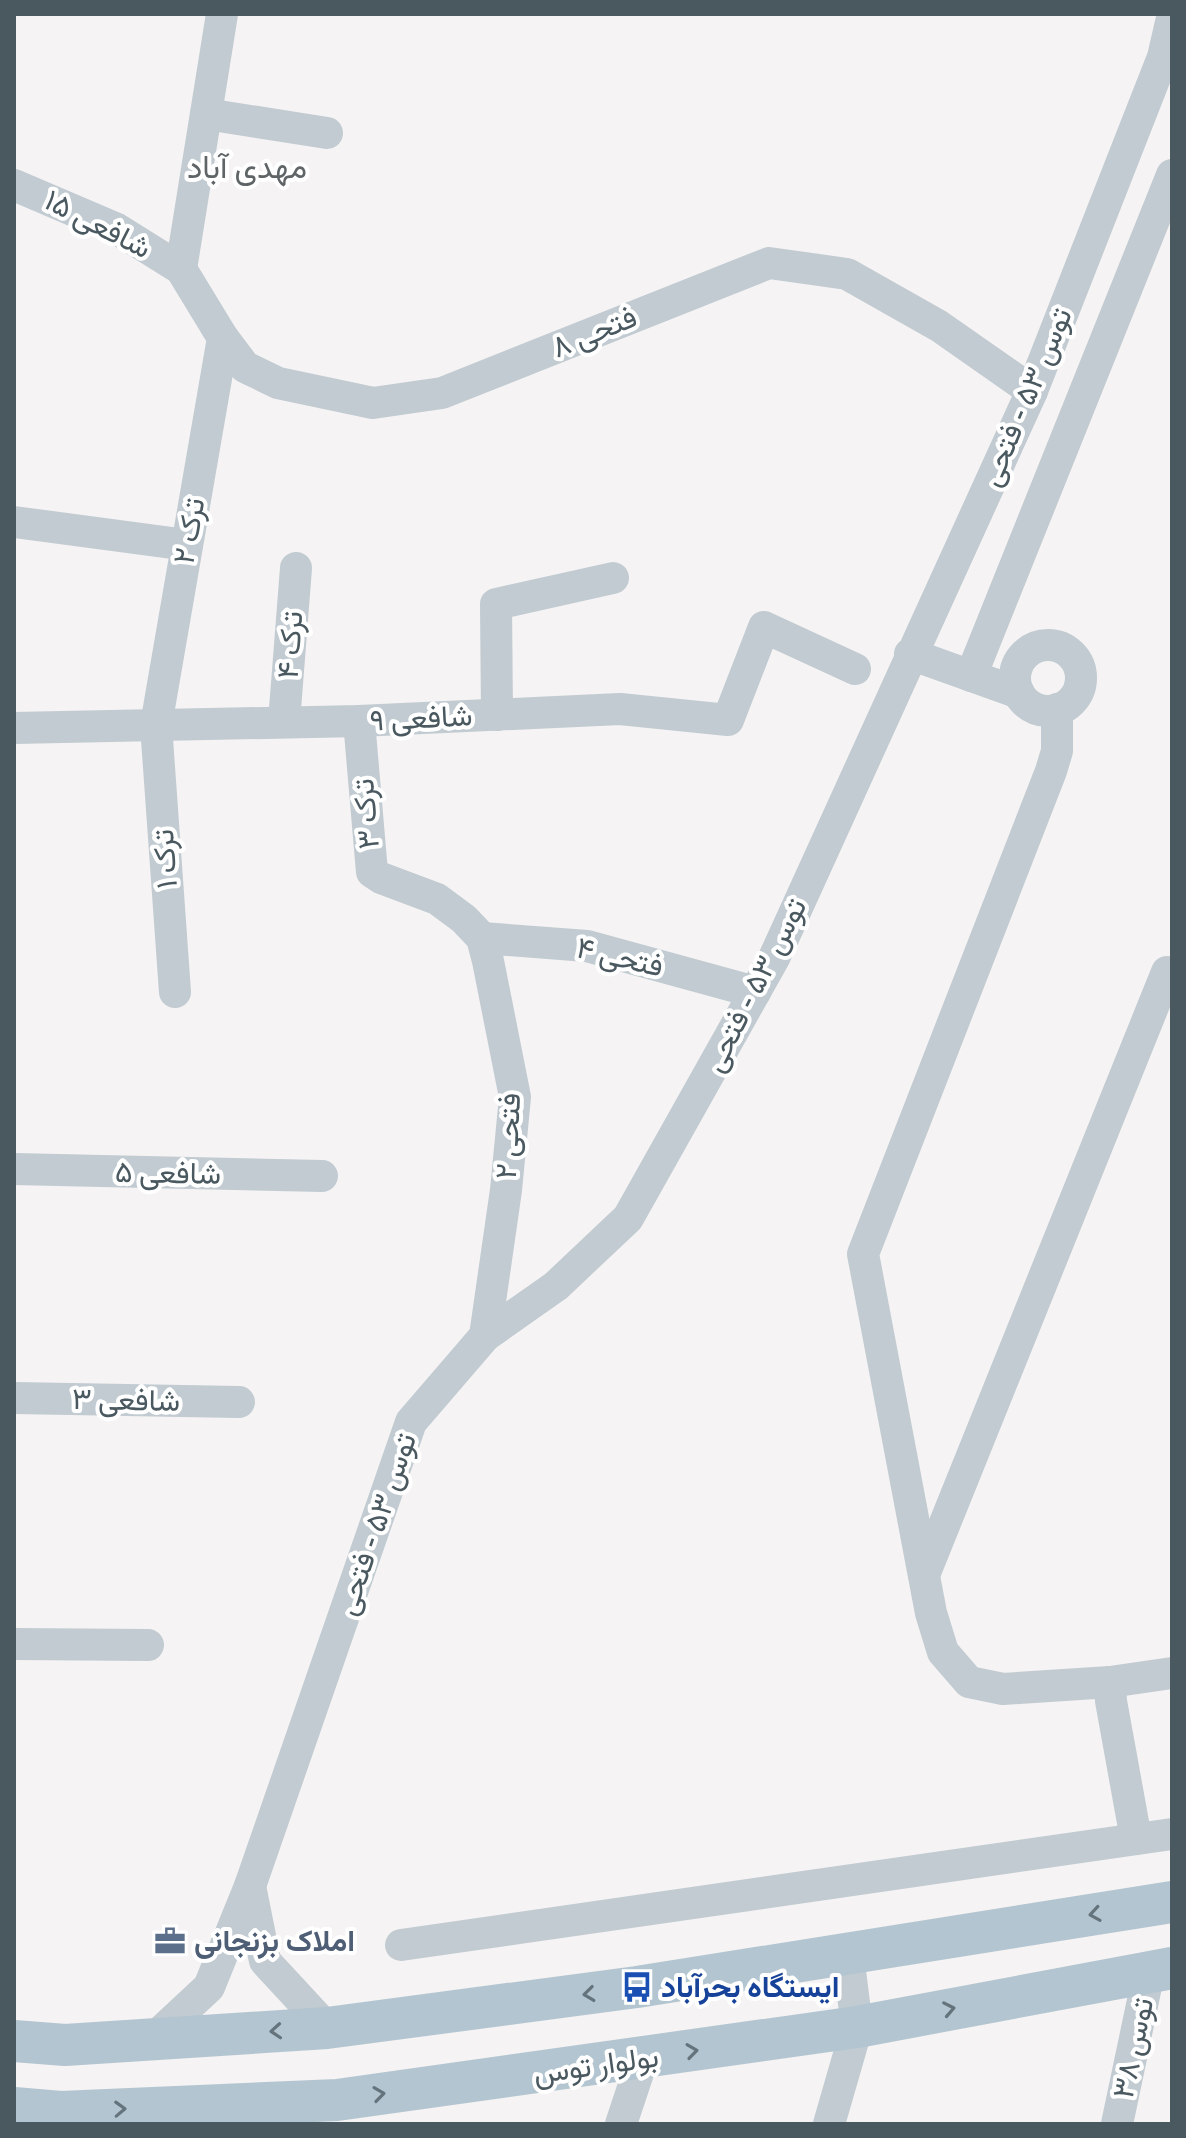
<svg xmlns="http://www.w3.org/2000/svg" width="1186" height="2138" font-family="Signika,Vazirmatn,sans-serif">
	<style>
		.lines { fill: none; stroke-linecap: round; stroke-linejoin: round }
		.minor { stroke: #c1cbd1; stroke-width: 32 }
		.major { stroke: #b3c5d0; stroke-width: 42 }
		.oneway { stroke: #64737c }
		.labels { text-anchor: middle; stroke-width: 8; stroke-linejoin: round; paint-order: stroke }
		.street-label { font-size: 30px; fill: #4a5860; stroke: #fff }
		.service-label { font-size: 30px; font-weight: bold; fill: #4e5e75; stroke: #fff; text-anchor: start }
		.transit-label { font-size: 30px; font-weight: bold; fill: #164399; stroke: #fff; text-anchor: start }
		.neighbourhood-label { font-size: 32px; fill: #5f6467; stroke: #fff }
	</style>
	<rect width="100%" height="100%" fill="#f5f3f3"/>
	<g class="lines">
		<g class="minor">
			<polyline points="206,114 327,133"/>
			<polyline points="14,185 117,229 181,269 223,338 245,367 278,383 373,403 442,393 769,263 847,274 939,326 1032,391"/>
			<polyline points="181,269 222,14"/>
			<polyline points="14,522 187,545"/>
			<circle cx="1048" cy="678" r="33"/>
			<polyline points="910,654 1019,693"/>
			<polyline points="971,676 1172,175"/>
			<polyline points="1057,709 1057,751 1051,771 863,1254 931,1613 943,1652 969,1682 1003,1689 1110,1682 1111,1701 1136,1839"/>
			<polyline points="497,715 496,604 613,578"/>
			<polyline points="359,721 372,872 381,878 437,899 464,919 482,938 488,961 515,1097 506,1190 485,1336"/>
			<polyline points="284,722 296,568"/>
			<polyline points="14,728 359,721 620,709 728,720 764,627 855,669"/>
			<polyline points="482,938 587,946 755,992"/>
			<polyline points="175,992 156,725 223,338"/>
			<polyline points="14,1169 322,1176"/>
			<polyline points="14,1398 239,1402"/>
			<polyline points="924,1575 1167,972"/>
			<polyline points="14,1644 148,1645"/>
			<polyline points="1110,1682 1172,1673"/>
			<polyline points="250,1886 265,1961 327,2028"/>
			<polyline points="401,1945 1172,1834"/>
			<polyline points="151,2041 209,1987 250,1886 411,1422 485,1336 556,1286 628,1218 774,958 1032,391 1163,57 1172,18"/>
			<polyline points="621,2124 643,2058"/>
			<polyline points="829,2124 857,2027 848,1955"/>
			<polyline points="1117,2124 1149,1972"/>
		</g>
		<g class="major">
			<polyline points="14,2041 65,2045 327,2028 637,1987 1172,1902"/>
			<polyline points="14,2108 61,2112 337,2100 857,2027 1172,1968"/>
		</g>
	</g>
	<defs><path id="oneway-chevron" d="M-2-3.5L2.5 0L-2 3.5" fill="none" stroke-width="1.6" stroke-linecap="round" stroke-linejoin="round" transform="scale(2)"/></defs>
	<g class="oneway">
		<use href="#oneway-chevron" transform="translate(1095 1914) rotate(171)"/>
		<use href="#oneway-chevron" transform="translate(589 1994) rotate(173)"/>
		<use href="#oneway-chevron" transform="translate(949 2009) rotate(-11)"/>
		<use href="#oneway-chevron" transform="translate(276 2031) rotate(176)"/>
		<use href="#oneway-chevron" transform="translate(692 2051) rotate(-8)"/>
		<use href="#oneway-chevron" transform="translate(379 2094) rotate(-8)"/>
		<use href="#oneway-chevron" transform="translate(120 2109) rotate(-2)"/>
	</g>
	<defs>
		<symbol id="office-bare" viewBox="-9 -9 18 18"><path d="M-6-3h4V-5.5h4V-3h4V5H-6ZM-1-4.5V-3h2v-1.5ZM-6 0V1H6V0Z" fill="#5c6f8a" stroke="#fff" stroke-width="2.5" paint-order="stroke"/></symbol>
		<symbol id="bus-bare" viewBox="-9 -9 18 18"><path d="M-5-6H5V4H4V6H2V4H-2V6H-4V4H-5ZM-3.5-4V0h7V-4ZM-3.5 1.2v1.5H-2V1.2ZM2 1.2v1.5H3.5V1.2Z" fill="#1a4fb4" stroke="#fff" stroke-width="2.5" paint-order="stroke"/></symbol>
	</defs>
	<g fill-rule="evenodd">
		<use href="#office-bare" x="148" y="1919" width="44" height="44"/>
		<use href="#bus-bare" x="615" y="1965" width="44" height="44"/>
	</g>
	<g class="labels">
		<g class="street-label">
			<text transform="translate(98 224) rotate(27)" y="10">شافعی ۱۵</text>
			<text transform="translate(594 332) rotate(-22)" y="10">فتحی ۸</text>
			<text transform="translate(1026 397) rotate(-67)" y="10">توس ۵۳ - فتحی</text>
			<text transform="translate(189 531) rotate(-80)" y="10">ترک ۲</text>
			<text transform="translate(290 645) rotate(-86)" y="10">ترک ۴</text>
			<text transform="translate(421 718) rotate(-3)" y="10">شافعی ۹</text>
			<text transform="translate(366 814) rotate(-95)" y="10">ترک ۳</text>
			<text transform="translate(165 859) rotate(-94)" y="10">ترک ۱</text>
			<text transform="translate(620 957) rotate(13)" y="10">فتحی ۴</text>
			<text transform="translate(755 985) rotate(-63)" y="10">توس ۵۳ - فتحی</text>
			<text transform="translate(508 1136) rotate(-87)" y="10">فتحی ۲</text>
			<text transform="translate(168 1173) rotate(1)" y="10">شافعی ۵</text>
			<text transform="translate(126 1400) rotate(1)" y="10">شافعی ۳</text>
			<text transform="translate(376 1524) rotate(-71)" y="10">توس ۵۳ - فتحی</text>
			<text transform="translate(1133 2048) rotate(-78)" y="10">توس ۳۸</text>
			<text transform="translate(596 2065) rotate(-8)" y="10">بولوار توس</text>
		</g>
		<g class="service-label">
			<text x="194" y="1951">املاک بزنجانی</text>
		</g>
		<g class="transit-label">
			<text x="661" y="1997">ایستگاه بحرآباد</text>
		</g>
		<g class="neighbourhood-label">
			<text x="247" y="178">مهدی آباد</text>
		</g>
	</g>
	<rect width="1186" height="2138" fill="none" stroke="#4a5860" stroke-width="32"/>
</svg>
